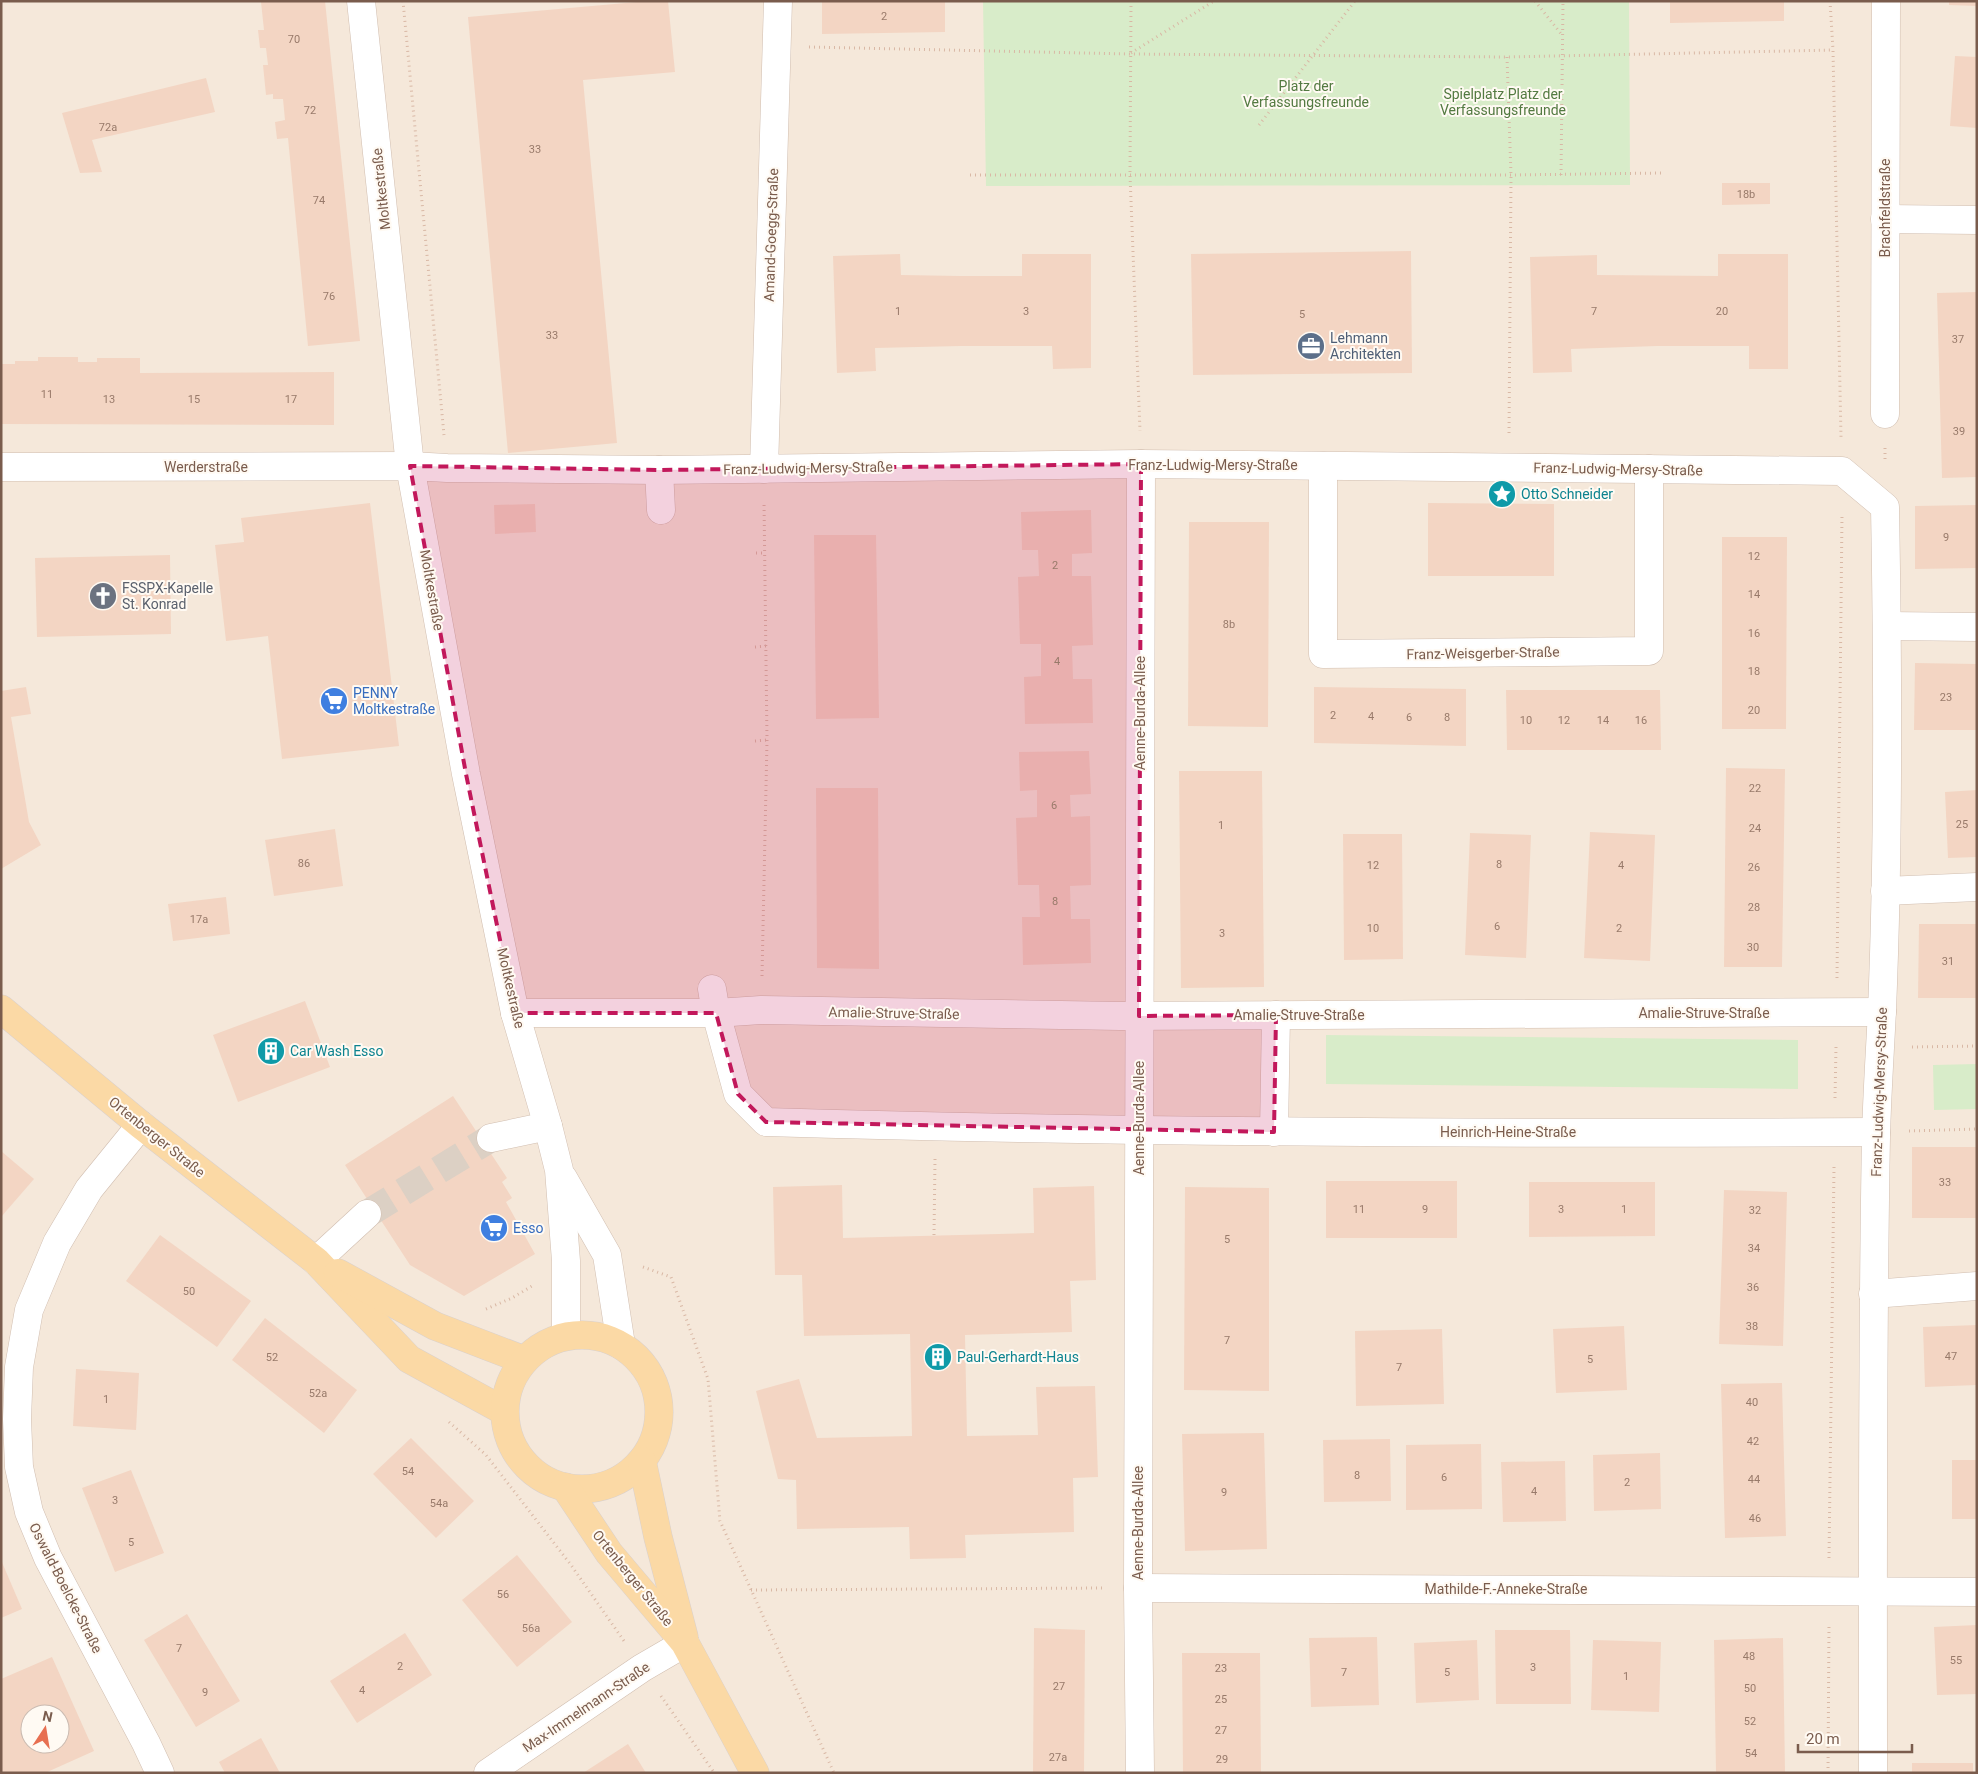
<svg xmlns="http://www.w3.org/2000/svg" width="1978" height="1774" font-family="Roboto,sans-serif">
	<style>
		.residential { fill: #f5e8da; fill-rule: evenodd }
		.green { fill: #d8ecc9 }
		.building { fill: #f3d5c3; fill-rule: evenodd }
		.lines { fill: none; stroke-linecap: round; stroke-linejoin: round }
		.minor-tunnel { stroke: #dcd0c4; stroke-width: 28; stroke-dasharray: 28 14; stroke-linecap: butt }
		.minor-casing { stroke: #d1beb0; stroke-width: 29 }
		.major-casing { stroke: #dad1cd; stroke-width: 29 }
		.path { stroke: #d9b8a5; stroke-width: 3; stroke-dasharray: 1 4; stroke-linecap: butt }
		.minor { stroke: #fff; stroke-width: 28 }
		.major { stroke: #fbd9a5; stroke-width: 28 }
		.marked { fill: #c2185b; fill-opacity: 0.2; stroke: #c2185b; stroke-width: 4; stroke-dasharray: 10 6; stroke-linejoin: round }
		.labels { text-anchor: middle; stroke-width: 4; stroke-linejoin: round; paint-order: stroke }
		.number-label { font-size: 11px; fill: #987a6a }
		.park-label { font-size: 14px; fill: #537a41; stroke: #fffaf3 }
		.street-label { font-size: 14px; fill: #7a5c4d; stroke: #fffaf3 }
		.service-label { font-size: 14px; fill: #4e5e75; stroke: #fffaf3; text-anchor: start }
		.culture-label { font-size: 14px; fill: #0d838f; stroke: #fffaf3; text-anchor: start }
		.worship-label { font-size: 14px; fill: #5b616d; stroke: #fffaf3; text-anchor: start }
		.shop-label { font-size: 14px; fill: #366cbe; stroke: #fffaf3; text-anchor: start }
	</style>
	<rect width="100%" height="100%" fill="#fdf6ec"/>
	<path class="residential" d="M1,1H1977V1773H1ZM30,1714H60V1744H30Z"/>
	<g class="green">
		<polygon points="983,1 1629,1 1630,185 986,186"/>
		<polygon points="1326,1035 1798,1040 1798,1089 1326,1084"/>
		<polygon points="1977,1064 1977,1109 1934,1110 1933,1065"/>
	</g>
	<g class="building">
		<polygon points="264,1 325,1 360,341 308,346 288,138 277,139 275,122 285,120 283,99 273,99 273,94 266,95 263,65 268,65 266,48 260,48 258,30 264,30 261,2"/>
		<polygon points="648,1 668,1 675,72 583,80 617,443 508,453 468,17"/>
		<polygon points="822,1 945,1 945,32 822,34"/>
		<polygon points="1670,1 1784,1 1784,21 1670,23"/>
		<polygon points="1949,1 1977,1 1977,6 1949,5"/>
		<polygon points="1955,56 1977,57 1977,128 1950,126"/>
		<polygon points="206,78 215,112 92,140 102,172 80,173 62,113"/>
		<polygon points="1722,183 1770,183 1770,204 1722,205"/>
		<polygon points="1411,251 1412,373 1193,375 1191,254"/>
		<polygon points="900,254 901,275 960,276 1022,276 1022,254 1091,254 1091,368 1053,369 1052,346 961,346 875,348 876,371 837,373 833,256"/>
		<polygon points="1718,254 1788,254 1788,369 1749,369 1749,346 1657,346 1571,349 1572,372 1533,373 1530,257 1597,255 1597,275 1718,276"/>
		<polygon points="1977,292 1977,477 1942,478 1937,293"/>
		<polygon points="38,357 78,357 78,362 97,362 97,358 140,358 140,373 334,372 334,425 1,424 1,364 15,364 15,361 38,361"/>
		<polygon points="370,503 399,746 282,759 268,636 226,641 215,545 244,542 241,518"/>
		<polygon points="1428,503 1554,504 1554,576 1428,576"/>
		<polygon points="535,504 536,532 495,534 494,505"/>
		<polygon points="1977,505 1977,568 1915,569 1915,506"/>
		<polygon points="1091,510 1092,553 1072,554 1072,576 1091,576 1093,645 1072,646 1073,679 1092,679 1093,723 1025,724 1024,677 1041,676 1041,644 1020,644 1018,577 1039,576 1038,550 1022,550 1021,512"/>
		<polygon points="1189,522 1269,522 1268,727 1188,726"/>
		<polygon points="814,535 876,535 879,718 816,719"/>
		<polygon points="1722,537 1787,537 1786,729 1722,729"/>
		<polygon points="170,555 171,634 37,637 35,558"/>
		<polygon points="1915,663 1977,664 1977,730 1914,730"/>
		<polygon points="26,687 31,714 11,717 29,822 41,845 1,869 1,691"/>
		<polygon points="1314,687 1466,689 1466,746 1314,743"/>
		<polygon points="1506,690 1660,690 1661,750 1507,750"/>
		<polygon points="1089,751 1091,794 1070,795 1071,817 1090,816 1091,885 1070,886 1071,919 1090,919 1091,963 1023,965 1022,917 1040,917 1039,885 1018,885 1016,818 1037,817 1037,790 1020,791 1019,752"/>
		<polygon points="1726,768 1785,769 1782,967 1724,967"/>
		<polygon points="1179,771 1262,771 1264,987 1181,988"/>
		<polygon points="816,788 878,788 879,969 817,968"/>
		<polygon points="1977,790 1977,857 1948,858 1945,792"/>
		<polygon points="335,829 343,886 274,896 265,840"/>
		<polygon points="1590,832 1655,835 1650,961 1584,958"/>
		<polygon points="1470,833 1531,835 1526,958 1465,955"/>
		<polygon points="1343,834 1402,834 1403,959 1344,960"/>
		<polygon points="226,897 230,934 173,941 168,904"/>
		<polygon points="1919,924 1977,924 1977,998 1918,998"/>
		<polygon points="305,1001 330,1067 238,1102 213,1035"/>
		<polygon points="453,1096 507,1178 502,1182 512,1198 506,1202 535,1254 464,1296 410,1265 345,1165"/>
		<rect x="1912" y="1147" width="65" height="71"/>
		<polygon points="1,1151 34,1179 1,1217"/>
		<rect x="1326" y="1181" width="131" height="57"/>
		<polygon points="1529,1182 1655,1182 1655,1236 1529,1237"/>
		<polygon points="842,1185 843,1238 1034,1233 1033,1188 1094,1186 1096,1280 1070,1281 1072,1332 965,1335 967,1436 1038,1435 1036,1387 1095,1386 1098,1477 1073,1478 1074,1532 965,1535 966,1558 910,1559 909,1527 797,1529 796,1480 778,1479 756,1391 799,1379 817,1438 912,1436 910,1334 804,1336 802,1275 775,1275 773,1187"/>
		<polygon points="1185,1187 1269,1188 1269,1391 1184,1390"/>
		<polygon points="1724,1190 1787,1192 1783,1346 1719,1344"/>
		<polygon points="160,1235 251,1301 217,1347 126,1281"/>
		<polygon points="265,1318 357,1390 324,1433 232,1360"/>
		<polygon points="1977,1325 1977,1385 1925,1387 1923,1327"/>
		<polygon points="1624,1326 1627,1390 1556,1393 1553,1329"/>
		<polygon points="1442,1329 1444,1404 1356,1406 1355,1331"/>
		<polygon points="76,1369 139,1373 136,1430 73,1426"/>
		<polygon points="1782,1383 1786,1536 1725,1538 1721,1384"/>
		<polygon points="1264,1433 1267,1549 1185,1551 1182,1434"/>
		<polygon points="411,1438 474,1501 436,1538 373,1474"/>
		<polygon points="1390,1439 1391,1501 1324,1502 1323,1440"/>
		<polygon points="1481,1444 1482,1509 1406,1510 1406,1445"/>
		<polygon points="1660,1453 1661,1509 1594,1511 1593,1455"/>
		<rect x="1952" y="1460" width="25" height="59"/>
		<polygon points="1565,1461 1566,1521 1503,1522 1501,1462"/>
		<polygon points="131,1470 164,1553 115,1572 82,1488"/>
		<polygon points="517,1555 572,1622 517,1667 462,1600"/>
		<polygon points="1,1560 22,1609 1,1618"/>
		<polygon points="187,1614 240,1701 196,1727 144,1640"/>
		<polygon points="1977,1625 1977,1694 1937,1695 1934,1627"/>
		<polygon points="1034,1628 1085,1630 1084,1773 1033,1773"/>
		<polygon points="1495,1630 1570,1630 1571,1704 1496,1704"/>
		<polygon points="405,1633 432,1675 357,1723 330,1681"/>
		<polygon points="1377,1637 1379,1705 1311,1707 1309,1638"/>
		<polygon points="1783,1638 1785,1773 1716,1773 1714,1640"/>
		<polygon points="1477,1640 1479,1700 1416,1703 1414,1643"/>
		<polygon points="1593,1640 1661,1642 1659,1712 1591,1710"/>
		<polygon points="1182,1653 1260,1653 1261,1773 1183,1773"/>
		<path d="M52,1657L94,1751L45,1773H1V1679ZM30,1714H60V1744H30Z"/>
		<polygon points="261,1738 280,1773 225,1773 219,1762"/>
		<polygon points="628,1744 646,1773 583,1773"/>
		<rect x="1912" y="1763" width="61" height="10"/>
	</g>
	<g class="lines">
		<polyline class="minor-tunnel" points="367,1214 491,1138"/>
		<defs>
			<g id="minor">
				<polyline points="361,1 410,466 466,774 515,1013 548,1126 559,1170 566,1261 566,1336"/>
				<polyline points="1885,219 1977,220"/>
				<polyline points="1885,414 1886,1"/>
				<polyline points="1323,466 1323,654 1649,651 1649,469"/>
				<path d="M1,467L410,466L447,468L659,470L1141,464L1842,471L1885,507C1888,675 1889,843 1882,1010C1880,1052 1877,1094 1876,1137C1872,1349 1873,1561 1873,1773"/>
				<polyline points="764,469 778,1"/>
				<polyline points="659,470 661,510"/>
				<polyline points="1887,626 1977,627"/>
				<polyline points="1885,891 1977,887"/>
				<path d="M712,989L716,1013L738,1094L766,1122C1136,1133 1506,1134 1876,1132"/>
				<polyline points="515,1013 716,1013 761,1010 1120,1016 1882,1012"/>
				<polyline points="141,1125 89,1189 57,1243 29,1310 19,1367 17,1419 19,1467 29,1512 48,1558 146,1743 160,1773"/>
				<polyline points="1274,1132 1276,1015"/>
				<polyline points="491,1138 548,1126"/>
				<polyline points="563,1178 607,1255 621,1345"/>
				<polyline points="316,1261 367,1214"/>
				<polyline points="1873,1294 1977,1286"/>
				<polyline points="1138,1588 1977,1592"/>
				<polyline points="488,1773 642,1668 685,1643"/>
				<polyline points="1140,1773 1138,1588 1141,464"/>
			</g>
			<g id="major">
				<polyline points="1,1009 141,1125 316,1261 409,1359 504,1411"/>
				<polyline points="338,1273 435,1326 524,1360"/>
				<circle cx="582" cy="1412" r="77"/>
				<polyline points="642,1461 658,1537 684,1637"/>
				<polyline points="565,1487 609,1553 685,1643 755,1773"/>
			</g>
		</defs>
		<use href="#minor" class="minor-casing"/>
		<use href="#major" class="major-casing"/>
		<g class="path">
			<polyline points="403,1 444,435"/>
			<polyline points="1131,1 1130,175 1140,431"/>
			<polyline points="1535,1 1562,35"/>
			<polyline points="1830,1 1833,50 1841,438"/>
			<polyline points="809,47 1130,54 1507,57 1833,50"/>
			<polyline points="1131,53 1214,1"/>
			<polyline points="1507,57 1511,175 1509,434"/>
			<polyline points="1259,125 1355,1"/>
			<polyline points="970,175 1511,175 1663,173"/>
			<polyline points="1561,175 1563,1"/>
			<polyline points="1885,448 1885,462"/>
			<polyline points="756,553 763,553"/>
			<polyline points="755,647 766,646"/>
			<polyline points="755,741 767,740"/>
			<polyline points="762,976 767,740 764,502"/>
			<polyline points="1837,978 1842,514"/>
			<polyline points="1912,1047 1977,1046"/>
			<polyline points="1835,1098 1836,1047"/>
			<polyline points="1909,1131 1977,1129"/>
			<polyline points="934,1235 935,1159"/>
			<polyline points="643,1267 671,1277 708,1379 720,1521 834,1773"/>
			<polyline points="486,1309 512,1298 532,1286"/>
			<polyline points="449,1422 486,1455 571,1565 624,1641"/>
			<polyline points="1829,1558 1834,1167"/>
			<polyline points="751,1590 1105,1588"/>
			<polyline points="661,1696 713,1771"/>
			<polyline points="1828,1773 1829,1624"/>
		</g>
		<use href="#minor" class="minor"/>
		<use href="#major" class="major"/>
	</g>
	<path class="marked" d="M1141,464L1139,1016L1276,1015L1274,1132L766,1122L738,1094L716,1013H515L466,774L410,466L659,470Z"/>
	<defs>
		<symbol id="office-disc" viewBox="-11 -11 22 22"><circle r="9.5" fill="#5c6f8a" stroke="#fffaf3"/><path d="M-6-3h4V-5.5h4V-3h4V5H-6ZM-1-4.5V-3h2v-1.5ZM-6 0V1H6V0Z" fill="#fff"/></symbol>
		<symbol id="sight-disc" viewBox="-11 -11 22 22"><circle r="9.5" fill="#0f9aa8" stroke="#fffaf3"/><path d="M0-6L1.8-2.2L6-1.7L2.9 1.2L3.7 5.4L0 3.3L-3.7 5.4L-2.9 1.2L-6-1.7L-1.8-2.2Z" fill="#fff"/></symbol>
		<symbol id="church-disc" viewBox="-11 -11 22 22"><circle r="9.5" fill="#6b7280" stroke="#fffaf3"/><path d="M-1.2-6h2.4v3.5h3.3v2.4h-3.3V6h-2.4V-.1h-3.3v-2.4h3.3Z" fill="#fff"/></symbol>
		<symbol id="supermarket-disc" viewBox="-11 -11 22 22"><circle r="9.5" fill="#3f7fe0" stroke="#fffaf3"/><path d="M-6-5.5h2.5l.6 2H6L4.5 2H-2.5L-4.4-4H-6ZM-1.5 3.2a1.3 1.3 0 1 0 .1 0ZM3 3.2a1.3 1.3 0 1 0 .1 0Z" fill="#fff"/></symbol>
		<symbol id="building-disc" viewBox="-11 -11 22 22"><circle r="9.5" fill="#0f9aa8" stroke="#fffaf3"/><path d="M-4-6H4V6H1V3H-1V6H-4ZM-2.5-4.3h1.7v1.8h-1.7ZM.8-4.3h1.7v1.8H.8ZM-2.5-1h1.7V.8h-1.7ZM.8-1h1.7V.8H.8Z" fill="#fff"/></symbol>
	</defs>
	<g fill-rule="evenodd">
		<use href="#office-disc" x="1295" y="330" width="32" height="32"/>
		<use href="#sight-disc" x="1486" y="478" width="32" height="32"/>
		<use href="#church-disc" x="87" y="580" width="32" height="32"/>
		<use href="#supermarket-disc" x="318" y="685" width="32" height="32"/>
		<use href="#building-disc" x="255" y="1035" width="32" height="32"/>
		<use href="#supermarket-disc" x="478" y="1212" width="32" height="32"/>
		<use href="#building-disc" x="922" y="1341" width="32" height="32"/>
	</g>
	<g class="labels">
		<g class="number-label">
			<text x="884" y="20">2</text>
			<text x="294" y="43">70</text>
			<text x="310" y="114">72</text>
			<text x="108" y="131">72a</text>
			<text x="535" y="153">33</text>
			<text x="1746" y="198">18b</text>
			<text x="319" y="204">74</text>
			<text x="329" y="300">76</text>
			<text x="898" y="315">1</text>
			<text x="1026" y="315">3</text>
			<text x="1594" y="315">7</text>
			<text x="1722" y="315">20</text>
			<text x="1302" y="318">5</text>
			<text x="552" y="339">33</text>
			<text x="1958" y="343">37</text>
			<text x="47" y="398">11</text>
			<text x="109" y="403">13</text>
			<text x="194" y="403">15</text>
			<text x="291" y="403">17</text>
			<text x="1959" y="435">39</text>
			<text x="1946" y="541">9</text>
			<text x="1754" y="560">12</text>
			<text x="1055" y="569">2</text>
			<text x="1754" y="598">14</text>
			<text x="1229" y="628">8b</text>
			<text x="1754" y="637">16</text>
			<text x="1057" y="665">4</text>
			<text x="1754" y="675">18</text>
			<text x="1946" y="701">23</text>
			<text x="1754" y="714">20</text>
			<text x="1333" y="719">2</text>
			<text x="1371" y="720">4</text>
			<text x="1409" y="721">6</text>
			<text x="1447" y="721">8</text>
			<text x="1526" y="724">10</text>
			<text x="1564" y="724">12</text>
			<text x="1603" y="724">14</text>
			<text x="1641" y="724">16</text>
			<text x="1755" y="792">22</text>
			<text x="1054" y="809">6</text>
			<text x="1962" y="828">25</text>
			<text x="1221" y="829">1</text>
			<text x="1755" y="832">24</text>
			<text x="304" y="867">86</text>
			<text x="1499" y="868">8</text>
			<text x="1373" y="869">12</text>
			<text x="1621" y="869">4</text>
			<text x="1754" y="871">26</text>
			<text x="1055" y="905">8</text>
			<text x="1754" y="911">28</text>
			<text x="199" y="923">17a</text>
			<text x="1497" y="930">6</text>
			<text x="1373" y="932">10</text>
			<text x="1619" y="932">2</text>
			<text x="1222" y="937">3</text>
			<text x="1753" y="951">30</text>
			<text x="1948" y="965">31</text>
			<text x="1945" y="1186">33</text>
			<text x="1359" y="1213">11</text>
			<text x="1425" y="1213">9</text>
			<text x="1561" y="1213">3</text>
			<text x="1624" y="1213">1</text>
			<text x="1755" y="1214">32</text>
			<text x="1227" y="1243">5</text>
			<text x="1754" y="1252">34</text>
			<text x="1753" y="1291">36</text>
			<text x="189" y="1295">50</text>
			<text x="1752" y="1330">38</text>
			<text x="1227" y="1344">7</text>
			<text x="1951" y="1360">47</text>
			<text x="272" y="1361">52</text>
			<text x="1590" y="1363">5</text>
			<text x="1399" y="1371">7</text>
			<text x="318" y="1397">52a</text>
			<text x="106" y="1403">1</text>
			<text x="1752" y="1406">40</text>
			<text x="1753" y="1445">42</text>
			<text x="408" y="1475">54</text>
			<text x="1357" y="1479">8</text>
			<text x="1444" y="1481">6</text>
			<text x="1754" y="1483">44</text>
			<text x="1627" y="1486">2</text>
			<text x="1534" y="1495">4</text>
			<text x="1224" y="1496">9</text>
			<text x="115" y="1504">3</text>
			<text x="439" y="1507">54a</text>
			<text x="1755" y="1522">46</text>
			<text x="131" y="1546">5</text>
			<text x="503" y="1598">56</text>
			<text x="531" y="1632">56a</text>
			<text x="179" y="1652">7</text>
			<text x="1749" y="1660">48</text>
			<text x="1956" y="1664">55</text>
			<text x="400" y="1670">2</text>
			<text x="1533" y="1671">3</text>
			<text x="1221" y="1672">23</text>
			<text x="1344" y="1676">7</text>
			<text x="1447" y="1676">5</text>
			<text x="1626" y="1680">1</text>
			<text x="1059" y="1690">27</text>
			<text x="1750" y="1692">50</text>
			<text x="362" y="1694">4</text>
			<text x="205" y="1696">9</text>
			<text x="1221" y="1703">25</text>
			<text x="1750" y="1725">52</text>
			<text x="1221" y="1734">27</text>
			<text x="1751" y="1757">54</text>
			<text x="1058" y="1761">27a</text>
			<text x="1222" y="1763">29</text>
		</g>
		<g class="park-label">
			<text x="1306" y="91">Platz der<tspan x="1306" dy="16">Verfassungsfreunde</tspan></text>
			<text x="1503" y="99">Spielplatz Platz der<tspan x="1503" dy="16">Verfassungsfreunde</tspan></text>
		</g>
		<g class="street-label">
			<text transform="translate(381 189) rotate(-96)" y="5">Moltkestraße</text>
			<text transform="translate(1885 208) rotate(-90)" y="5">Brachfeldstraße</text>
			<text transform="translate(771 235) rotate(-88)" y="5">Amand-Goegg-Straße</text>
			<text x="1213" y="470">Franz-Ludwig-Mersy-Straße</text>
			<text x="206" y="472">Werderstraße</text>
			<text transform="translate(808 468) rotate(-1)" y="5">Franz-Ludwig-Mersy-Straße</text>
			<text transform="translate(1618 469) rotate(1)" y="5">Franz-Ludwig-Mersy-Straße</text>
			<text transform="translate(432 590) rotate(80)" y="5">Moltkestraße</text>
			<text transform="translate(1483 653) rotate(-1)" y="5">Franz-Weisgerber-Straße</text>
			<text transform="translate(1140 713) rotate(-90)" y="5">Aenne-Burda-Allee</text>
			<text transform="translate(511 988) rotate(77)" y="5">Moltkestraße</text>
			<text transform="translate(894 1013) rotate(1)" y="5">Amalie-Struve-Straße</text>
			<text x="1704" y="1018">Amalie-Struve-Straße</text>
			<text x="1299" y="1020">Amalie-Struve-Straße</text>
			<text transform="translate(1879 1092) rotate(-88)" y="5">Franz-Ludwig-Mersy-Straße</text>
			<text transform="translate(1139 1118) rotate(-90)" y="5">Aenne-Burda-Allee</text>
			<text x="1508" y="1137">Heinrich-Heine-Straße</text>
			<text transform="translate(157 1137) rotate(39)" y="5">Ortenberger Straße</text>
			<text transform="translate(1138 1523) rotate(-90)" y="5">Aenne-Burda-Allee</text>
			<text transform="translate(633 1578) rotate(51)" y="5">Ortenberger Straße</text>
			<text transform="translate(66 1588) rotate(63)" y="5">Oswald-Boelcke-Straße</text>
			<text x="1506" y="1594">Mathilde-F.-Anneke-Straße</text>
			<text transform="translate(586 1707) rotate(-34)" y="5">Max-Immelmann-Straße</text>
		</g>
		<g class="service-label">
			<text x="1330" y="343">Lehmann<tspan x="1330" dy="16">Architekten</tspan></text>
		</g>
		<g class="culture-label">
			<text x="1521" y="499">Otto Schneider</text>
			<text x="290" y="1056">Car Wash Esso</text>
			<text x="957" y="1362">Paul-Gerhardt-Haus</text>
		</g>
		<g class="worship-label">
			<text x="122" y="593">FSSPX-Kapelle<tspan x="122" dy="16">St. Konrad</tspan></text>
		</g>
		<g class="shop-label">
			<text x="353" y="698">PENNY<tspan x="353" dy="16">Moltkestraße</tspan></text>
			<text x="513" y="1233">Esso</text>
		</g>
	</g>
	<rect width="1978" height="1774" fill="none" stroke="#7a5c4d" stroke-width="5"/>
	<g transform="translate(45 1729) rotate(12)"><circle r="24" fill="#fffaf3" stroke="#cabbb1"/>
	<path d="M0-4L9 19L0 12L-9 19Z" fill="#e76f51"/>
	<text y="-8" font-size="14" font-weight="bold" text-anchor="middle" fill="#7a5c4d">N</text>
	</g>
	<path d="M1798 1744v8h114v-8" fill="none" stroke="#7a5c4d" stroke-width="2.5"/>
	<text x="1806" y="1744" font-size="15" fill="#7a5c4d" stroke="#fffaf3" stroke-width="4" paint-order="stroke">20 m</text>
</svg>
